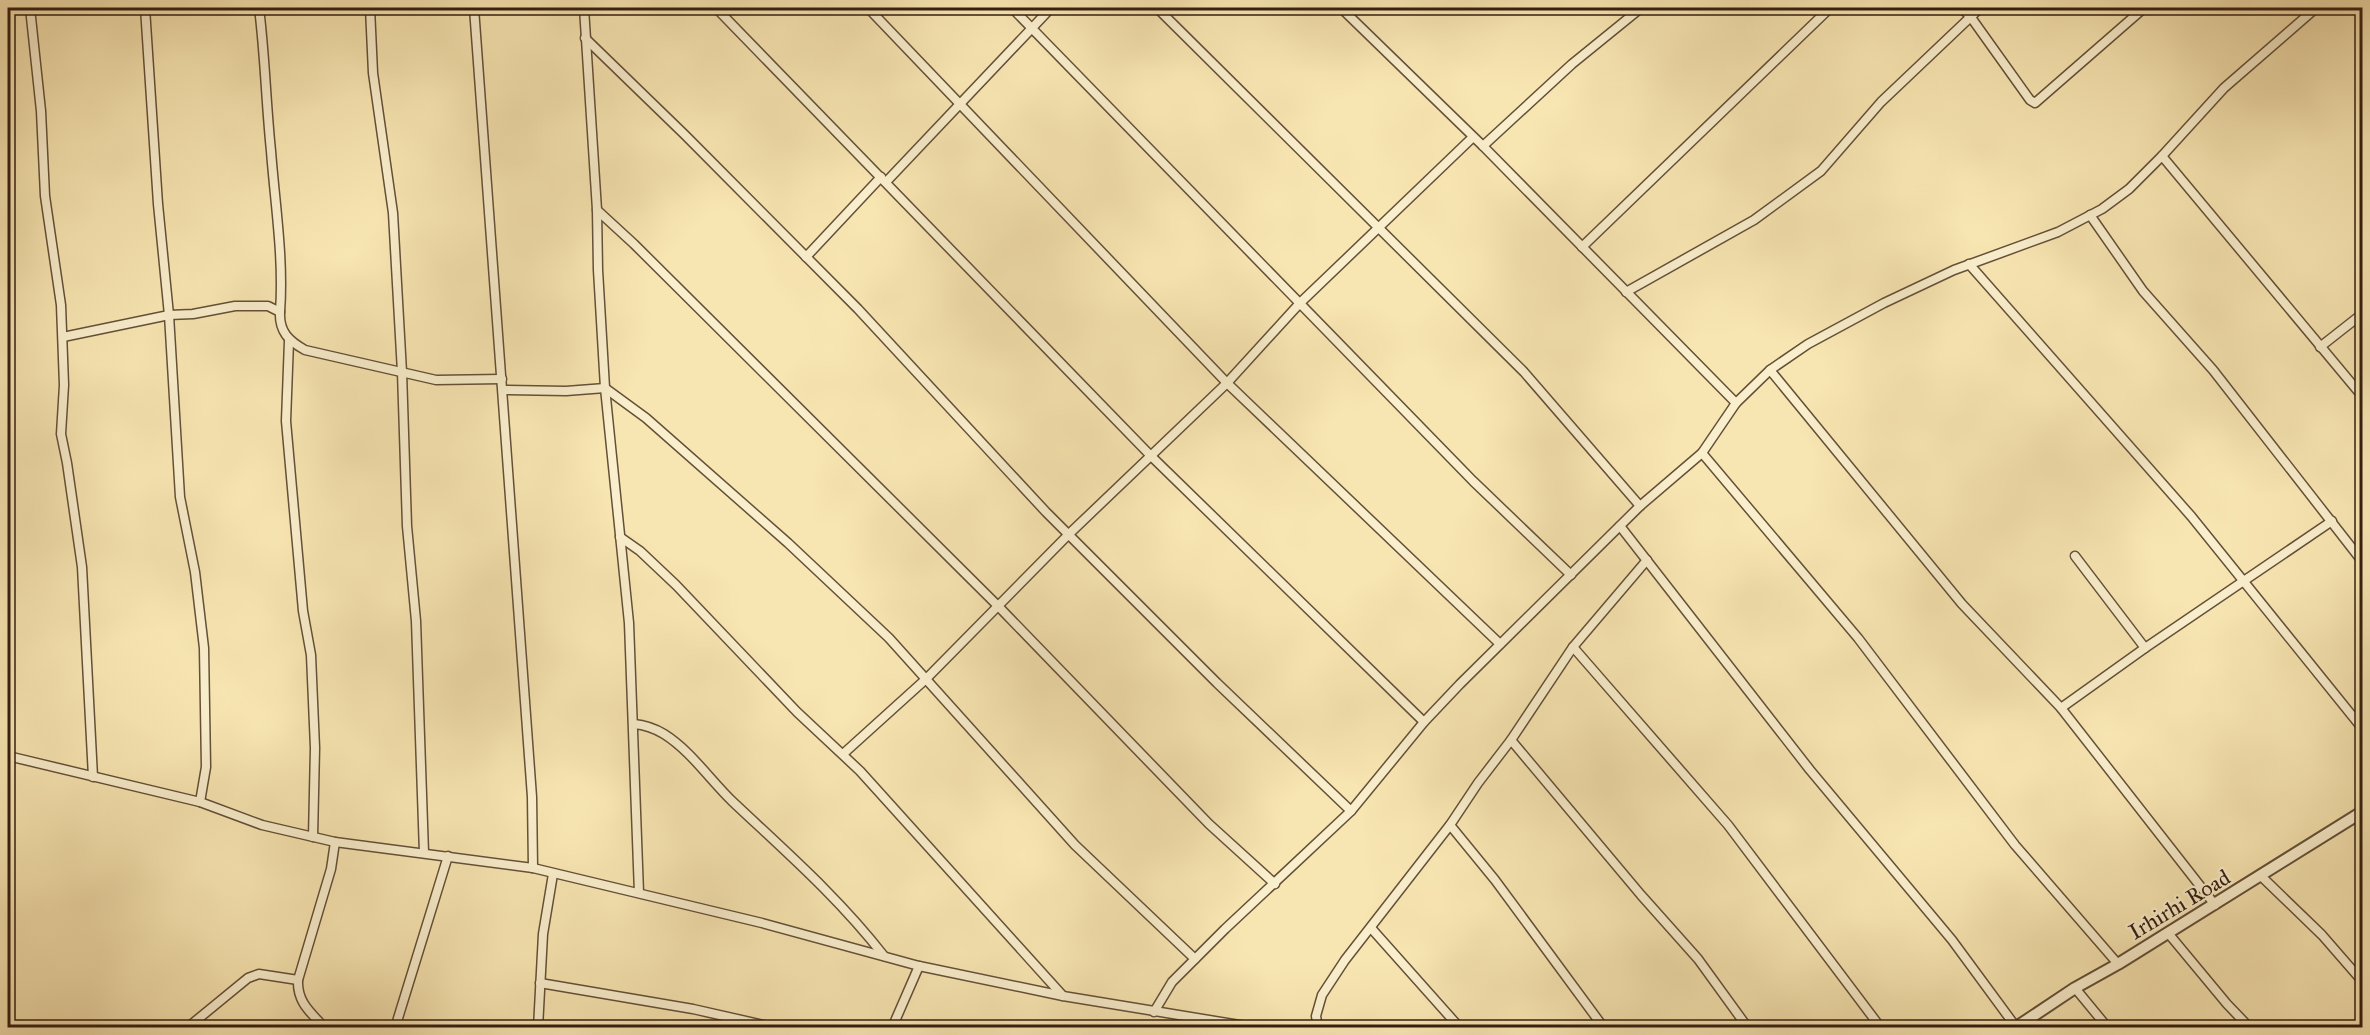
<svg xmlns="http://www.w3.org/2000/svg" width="2370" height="1035" font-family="'IM FELL Great Primer',serif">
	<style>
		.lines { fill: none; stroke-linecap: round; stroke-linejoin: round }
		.minor-casing { stroke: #645039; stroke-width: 11 }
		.tertiary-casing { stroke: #645039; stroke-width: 14 }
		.minor { stroke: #faefcd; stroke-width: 8 }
		.tertiary { stroke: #faefcd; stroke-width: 10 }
		.labels { text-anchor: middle; stroke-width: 4.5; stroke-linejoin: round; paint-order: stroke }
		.street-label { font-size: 22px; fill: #331e11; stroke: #faefcd }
	</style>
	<rect width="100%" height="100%" fill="#f8e6b2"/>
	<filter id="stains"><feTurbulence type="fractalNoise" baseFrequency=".00333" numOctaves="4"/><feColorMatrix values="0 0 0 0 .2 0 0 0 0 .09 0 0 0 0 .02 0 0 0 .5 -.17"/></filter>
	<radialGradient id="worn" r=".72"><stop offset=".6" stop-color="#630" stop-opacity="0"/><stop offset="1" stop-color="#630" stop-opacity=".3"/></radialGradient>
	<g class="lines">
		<defs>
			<g id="minor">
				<polyline points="30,8 41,111 45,196 61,305 64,385 61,434 67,463 82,567 93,777"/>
				<polyline points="145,8 158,204 169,315 180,497 195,572 204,648 206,767 200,802"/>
				<path d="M259,8C265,55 266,103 271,151C275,204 284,259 280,312"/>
				<polyline points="370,8 373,73 393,213 402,372 407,526 416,621 424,853"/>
				<polyline points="474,8 532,797 533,868"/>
				<polyline points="584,8 597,210 598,270 605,388 629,623 639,893"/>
				<polyline points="716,8 1150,455 1424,722"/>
				<polyline points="868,8 1227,383 1500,644"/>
				<polyline points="1012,8 1473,481 1571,575"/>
				<polyline points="1157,8 1524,372 1640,506"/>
				<polyline points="1341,8 1483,146 1736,403"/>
				<polyline points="1961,8 1970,16 2030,100 2035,103 2144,8"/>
				<polyline points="585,38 685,135 858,309 1046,512 1217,683 1351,811"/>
				<polyline points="1483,146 1572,64 1641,8"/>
				<polyline points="2162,156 2362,396"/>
				<polyline points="886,182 1051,8"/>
				<polyline points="597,210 634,244 999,607 1209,824 1275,884"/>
				<polyline points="2090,215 2143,291 2213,370 2362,561"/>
				<polyline points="1582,247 1830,8"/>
				<polyline points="806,257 881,177"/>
				<polyline points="1969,264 2191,516 2362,728"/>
				<polyline points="1626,292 1754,220 1821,171 1881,102 1980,8"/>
				<path d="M63,337L169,315L193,314L235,306H268L280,312C279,332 289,341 305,350L436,380L502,379"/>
				<polyline points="289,341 286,421 303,611 311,655 315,748 313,837"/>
				<polyline points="2320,347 2362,314"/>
				<polyline points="1770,370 1962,604 2061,708 2215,905"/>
				<polyline points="503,390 566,391 605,388 646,418 788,543 889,638 1075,845 1195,959"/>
				<polyline points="1702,453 1858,638 2015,845 2118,964"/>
				<polyline points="1620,526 1810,770 1952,940 2016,1027"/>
				<polyline points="620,537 640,551 676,585 797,712 860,771 1063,996"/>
				<polyline points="2075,556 2145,648"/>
				<polyline points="1573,647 1728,825 1881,1028"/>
				<polyline points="2061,708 2145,648 2332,521"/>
				<path d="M634,724C645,725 654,728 664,734C691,751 710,780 733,802C785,851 839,898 884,956"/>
				<polyline points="1511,740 1641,895 1698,959 1748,1028"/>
				<polyline points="843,754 926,679 1069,534 1227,383 1300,303 1472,138"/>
				<polyline points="8,756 200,802 262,825 335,842 533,868 762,923 919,966 1063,996 1258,1028"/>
				<polyline points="1450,825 1495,880 1604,1028"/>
				<polyline points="2262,877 2322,935 2362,981"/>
				<polyline points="1371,928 1460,1028"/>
				<polyline points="2168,933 2227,1004 2250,1028"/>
				<polyline points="540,983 693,1009 777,1028"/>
				<polyline points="2075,988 2108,1028"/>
				<polyline points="1154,1012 1172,982 1225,929 1351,811 1424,722 1460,684 1640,506 1702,453 1736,403 1770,370 1808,344 1884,303 1954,270 2058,232 2102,209 2129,189 2162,156 2224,88 2316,8"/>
				<polyline points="187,1028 248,978 259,974 298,980"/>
				<path d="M325,1028C310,1012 297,1002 298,980L331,869L335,842"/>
				<polyline points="395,1028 448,856"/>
				<polyline points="538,1028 543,934 553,874"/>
				<polyline points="892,1028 919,966"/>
				<polyline points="1318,1028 1316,1016 1322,995 1345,960 1450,825 1478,783 1511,740 1573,647 1647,560"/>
			</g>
			<polyline id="tertiary" points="2015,1028 2075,988 2118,964 2362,812"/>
		</defs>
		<use href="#minor" class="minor-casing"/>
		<use href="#tertiary" class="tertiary-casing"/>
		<use href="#minor" class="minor"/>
		<use href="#tertiary" class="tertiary"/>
	</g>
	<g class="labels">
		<g class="street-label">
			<text transform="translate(2179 904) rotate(-31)" y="8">Irhirhi Road</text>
		</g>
	</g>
	<rect width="2370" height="1035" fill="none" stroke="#f8e6b2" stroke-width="30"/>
	<rect x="9" y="9" width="2352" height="1017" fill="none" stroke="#331e11" stroke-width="3"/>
	<rect x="15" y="15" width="2340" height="1005" fill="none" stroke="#331e11" stroke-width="1.5"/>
	<rect width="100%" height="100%" filter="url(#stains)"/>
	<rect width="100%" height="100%" fill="url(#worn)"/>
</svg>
